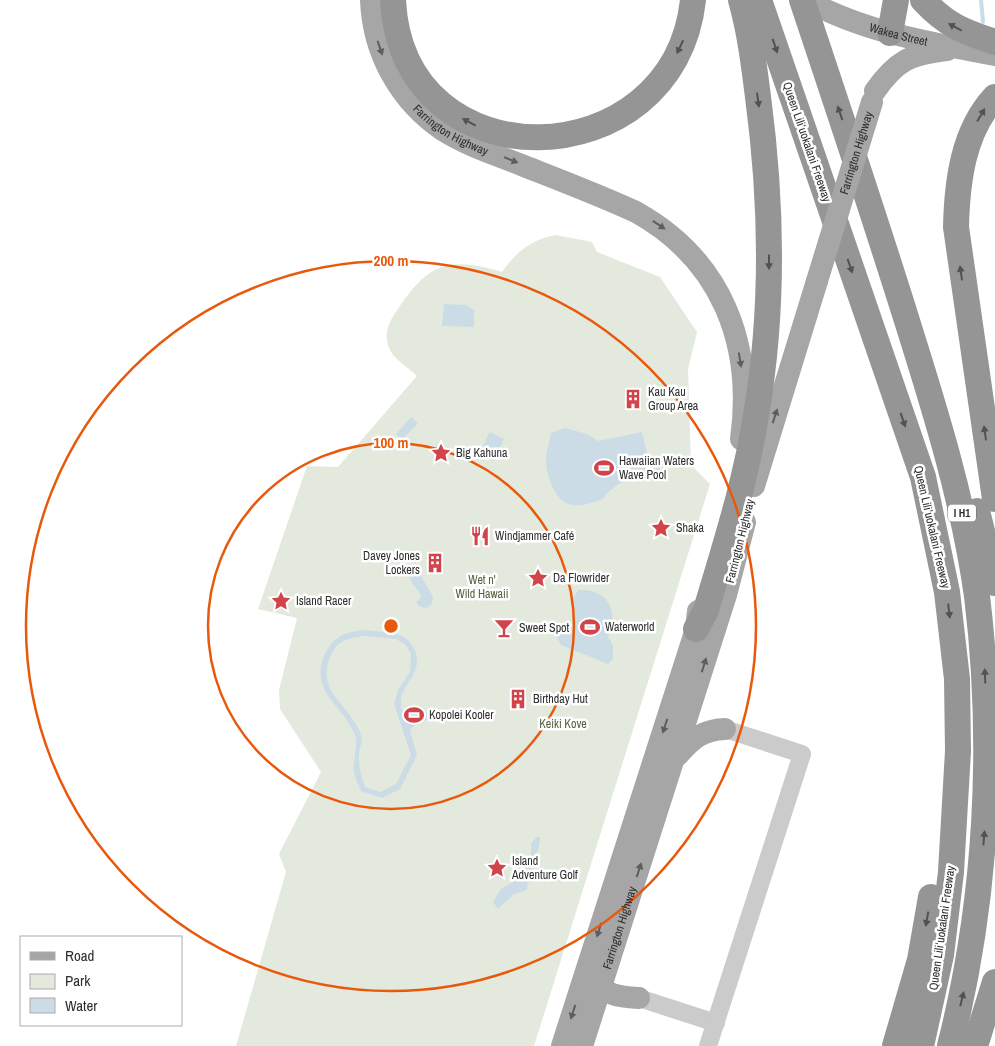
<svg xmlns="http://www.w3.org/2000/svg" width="995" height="1046" font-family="'Archivo Narrow',sans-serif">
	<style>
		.green { fill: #e3e9dd }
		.water { fill: #cbdce7; fill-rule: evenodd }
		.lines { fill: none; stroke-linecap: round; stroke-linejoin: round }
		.stream { stroke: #cbdce7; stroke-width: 4 }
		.minor { stroke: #cbcbcb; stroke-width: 18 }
		.major { stroke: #a6a6a6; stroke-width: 22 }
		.highway { stroke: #959595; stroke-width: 26 }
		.major-bridge { stroke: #a6a6a6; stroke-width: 22 }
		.oneway { fill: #525252 }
		.oneway2 { fill: #5e5e5e }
		.ring { fill: none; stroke: #e8590c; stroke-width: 2.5 }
		.labels { text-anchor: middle; stroke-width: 5; stroke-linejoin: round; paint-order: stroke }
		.shield { fill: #fff; stroke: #6d6d6d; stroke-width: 1 }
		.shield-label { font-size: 11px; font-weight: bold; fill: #2e2e2e }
		.street-label { font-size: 12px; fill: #2e2e2e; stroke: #fff }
		.poi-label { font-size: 12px; fill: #2e2e2e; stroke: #fff; text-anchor: start }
		.park-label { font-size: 12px; fill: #506440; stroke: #fff }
		.centre { fill: #e8590c; stroke: #fff; stroke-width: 2.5 }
		.ring-label { font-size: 15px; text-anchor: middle; font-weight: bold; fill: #e8590c; stroke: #fff; stroke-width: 5; stroke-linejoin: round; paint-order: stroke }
	</style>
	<rect width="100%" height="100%" fill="#fff"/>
	<path class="green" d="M555,235L592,242L597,252L660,277L697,332L688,369L691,465L710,484L534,1046H236L286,872L279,854L321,772L280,709L279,690L297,618L258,609L307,466L338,467L417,376C407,366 392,359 388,345C384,331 390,320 398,309C428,263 449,256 502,272C516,252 531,240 555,235Z"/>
	<g class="water">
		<polygon points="444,304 466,305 474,310 474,327 442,326"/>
		<polygon points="411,417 418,423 402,440 396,434"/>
		<path d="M565,428L587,434L598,441L642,432L648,458L657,456L662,476C639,477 617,478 603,499C593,502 579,508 568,504C554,499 546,473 546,460C546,451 550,441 551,433Z"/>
		<polygon points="490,432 504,439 493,461 479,453"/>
		<polygon points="419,572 433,597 432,604 426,608 419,606 416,602 422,597 409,578"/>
		<path d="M578,590C608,588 620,612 608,637L613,645V659L608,664L561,645L556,636L563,628L573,626L574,615L571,602Z"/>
		<path d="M365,630C376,632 387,631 396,634C402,635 409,640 412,645C430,674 394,685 402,710L412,713L427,712L432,719L417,722L410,730L417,755L400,789L382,798L361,791C359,785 355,779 354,773C352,762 359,743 355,735C343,705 308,691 325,654C334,635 346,632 365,630ZM365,636L396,639L406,645L411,654L410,672L398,690L394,704L411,755L396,784L381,792L365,787C361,775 358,766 359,753C360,747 363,740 361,735C350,704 314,692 331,655C338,639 350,638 365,636Z"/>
		<path d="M536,837H540C539,856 528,871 527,890L514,894L498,909L493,902L501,889L518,879L524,868L531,862V844Z"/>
	</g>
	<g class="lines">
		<polyline class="stream" points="981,0 983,22"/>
		<g class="minor">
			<polyline points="639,998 716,1023"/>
			<polyline points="708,1046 802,754 725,729"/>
		</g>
		<g class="major">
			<path id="s1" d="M371,0C373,53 400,102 444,131C468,146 497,155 524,166C562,181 599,195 636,212C722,260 754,344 741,439"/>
			<path id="s2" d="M806,0C864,32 930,43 995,55"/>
			<path d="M875,91C896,61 910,54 947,50"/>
			<polyline points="754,486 817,281"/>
			<path d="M678,755C692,739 702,730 725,729"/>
			<path d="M595,975C601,996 621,997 639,998"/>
			<polyline points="562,1046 696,629 698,611"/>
			<path id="s3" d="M582,1046L726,595L745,522"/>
		</g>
		<g class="highway">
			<path d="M393,0C402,187 674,179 693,0"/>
			<polyline points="759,0 923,477 947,592 957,679 958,751 951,872 941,955 921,1046"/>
			<path d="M802,0C838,108 874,215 908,324C936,413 964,503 977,596C995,745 987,900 950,1046"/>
			<path d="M923,0C946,25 964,32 995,42"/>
			<polyline points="890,33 896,0"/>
			<path d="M995,97C963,131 957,182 956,227L995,499"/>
			<polyline points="977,511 995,583"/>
			<path d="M696,629L706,610C725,546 746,481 756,415C774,310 772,202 758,97C754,65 750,32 741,0"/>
			<polyline points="895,1046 920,960 931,897"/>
			<polyline points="975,1046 995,982"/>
		</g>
		<path class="major-bridge" id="s4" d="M817,281L872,102"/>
	</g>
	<defs><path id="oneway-solid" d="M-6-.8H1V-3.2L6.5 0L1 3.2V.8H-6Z" transform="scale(1.25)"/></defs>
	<g class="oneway">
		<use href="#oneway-solid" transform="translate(955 27) rotate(-152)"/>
		<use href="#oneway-solid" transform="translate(775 46) rotate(71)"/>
		<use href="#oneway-solid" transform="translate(680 47) rotate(115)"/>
		<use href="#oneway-solid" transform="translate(758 100) rotate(82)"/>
		<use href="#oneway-solid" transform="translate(840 113) rotate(-109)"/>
		<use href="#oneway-solid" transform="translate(981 115) rotate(-59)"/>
		<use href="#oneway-solid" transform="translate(469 122) rotate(-152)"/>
		<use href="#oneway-solid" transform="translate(769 262) rotate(90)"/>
		<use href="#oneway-solid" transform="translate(850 266) rotate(71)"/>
		<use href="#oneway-solid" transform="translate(961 273) rotate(-98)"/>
		<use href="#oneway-solid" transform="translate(903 420) rotate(71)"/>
		<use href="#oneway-solid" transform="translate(985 433) rotate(-98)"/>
		<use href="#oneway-solid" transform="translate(949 611) rotate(83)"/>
		<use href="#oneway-solid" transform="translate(985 676) rotate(-92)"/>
		<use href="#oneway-solid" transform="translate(984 838) rotate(-85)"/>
		<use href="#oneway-solid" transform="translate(927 919) rotate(100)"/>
		<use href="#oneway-solid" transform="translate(962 999) rotate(-76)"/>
	</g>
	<g class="oneway2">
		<use href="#oneway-solid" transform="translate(380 48) rotate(71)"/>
		<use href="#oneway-solid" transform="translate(511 160) rotate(22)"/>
		<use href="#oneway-solid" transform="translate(659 225) rotate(34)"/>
		<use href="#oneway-solid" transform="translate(740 360) rotate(81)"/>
		<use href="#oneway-solid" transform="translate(775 416) rotate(-72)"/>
		<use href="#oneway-solid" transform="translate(704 665) rotate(-73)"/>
		<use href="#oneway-solid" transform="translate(665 726) rotate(108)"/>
		<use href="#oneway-solid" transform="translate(639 870) rotate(-72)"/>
		<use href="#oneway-solid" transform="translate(599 930) rotate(108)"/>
		<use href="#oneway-solid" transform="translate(573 1012) rotate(108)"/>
	</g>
	<g class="ring">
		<circle cx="391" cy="626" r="183"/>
		<circle cx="391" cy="626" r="365"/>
	</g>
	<defs>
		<symbol id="building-bare" viewBox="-9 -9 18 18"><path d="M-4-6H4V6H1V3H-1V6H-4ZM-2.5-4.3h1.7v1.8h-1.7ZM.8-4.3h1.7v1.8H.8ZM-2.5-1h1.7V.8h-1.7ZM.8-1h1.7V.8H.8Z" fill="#d1444b" stroke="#fff" stroke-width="2.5" paint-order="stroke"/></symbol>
		<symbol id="sight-bare" viewBox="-9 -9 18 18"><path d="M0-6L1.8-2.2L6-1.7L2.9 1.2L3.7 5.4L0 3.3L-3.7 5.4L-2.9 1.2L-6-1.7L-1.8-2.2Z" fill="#d1444b" stroke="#fff" stroke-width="2.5" paint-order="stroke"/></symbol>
		<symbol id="stadium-bare" viewBox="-9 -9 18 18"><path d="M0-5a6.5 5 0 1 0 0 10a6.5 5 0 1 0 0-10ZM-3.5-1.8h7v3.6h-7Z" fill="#d1444b" stroke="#fff" stroke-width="2.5" paint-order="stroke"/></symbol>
		<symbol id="restaurant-bare" viewBox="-9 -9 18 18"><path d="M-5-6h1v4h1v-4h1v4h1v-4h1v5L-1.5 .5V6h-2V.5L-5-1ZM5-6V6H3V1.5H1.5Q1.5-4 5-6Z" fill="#d1444b" stroke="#fff" stroke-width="2.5" paint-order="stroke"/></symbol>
		<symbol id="bar-bare" viewBox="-9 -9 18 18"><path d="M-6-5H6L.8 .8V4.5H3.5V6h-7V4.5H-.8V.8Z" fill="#d1444b" stroke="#fff" stroke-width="2.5" paint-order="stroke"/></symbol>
	</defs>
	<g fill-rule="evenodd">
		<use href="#building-bare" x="619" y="385" width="28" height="28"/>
		<use href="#sight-bare" x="427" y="439" width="28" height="28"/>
		<use href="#stadium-bare" x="590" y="454" width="28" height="28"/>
		<use href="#sight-bare" x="647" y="514" width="28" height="28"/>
		<use href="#restaurant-bare" x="466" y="522" width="28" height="28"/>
		<use href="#building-bare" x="421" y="549" width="28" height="28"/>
		<use href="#sight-bare" x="524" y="564" width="28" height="28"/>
		<use href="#sight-bare" x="267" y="587" width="28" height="28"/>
		<use href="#stadium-bare" x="576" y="613" width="28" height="28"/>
		<use href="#bar-bare" x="490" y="614" width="28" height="28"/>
		<use href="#building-bare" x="504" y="685" width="28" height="28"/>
		<use href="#stadium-bare" x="400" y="701" width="28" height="28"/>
		<use href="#sight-bare" x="483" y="854" width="28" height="28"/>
	</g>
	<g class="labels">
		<rect class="shield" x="948" y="504.5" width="28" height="17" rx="4"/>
		<g class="shield-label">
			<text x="962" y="517">I H1</text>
		</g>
		<g class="street-label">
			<text dy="4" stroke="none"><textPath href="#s2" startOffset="99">Wakea Street</textPath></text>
			<text dy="4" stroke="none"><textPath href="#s1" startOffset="161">Farrington Highway</textPath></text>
			<text transform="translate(807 142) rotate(71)" y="4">Queen Liliʻuokalani Freeway</text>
			<text dy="4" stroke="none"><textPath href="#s4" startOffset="134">Farrington Highway</textPath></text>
			<text transform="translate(932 527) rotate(77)" y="4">Queen Liliʻuokalani Freeway</text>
			<text transform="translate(740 541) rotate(-76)" y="4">Farrington Highway</text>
			<text dy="4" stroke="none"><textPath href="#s3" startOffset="124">Farrington Highway</textPath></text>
			<text transform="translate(942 928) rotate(-82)" y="4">Queen Liliʻuokalani Freeway</text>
		</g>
		<g class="poi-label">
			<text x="648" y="396">Kau Kau<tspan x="648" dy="14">Group Area</tspan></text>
			<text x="456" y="457">Big Kahuna</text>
			<text x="619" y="465">Hawaiian Waters<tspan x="619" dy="14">Wave Pool</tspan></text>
			<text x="676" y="532">Shaka</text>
			<text x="495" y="540">Windjammer Café</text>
			<text x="420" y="560" text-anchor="end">Davey Jones<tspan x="420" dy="14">Lockers</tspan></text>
			<text x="553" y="582">Da Flowrider</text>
			<text x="296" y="605">Island Racer</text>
			<text x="605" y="631">Waterworld</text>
			<text x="519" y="632">Sweet Spot</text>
			<text x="533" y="703">Birthday Hut</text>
			<text x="429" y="719">Kopolei Kooler</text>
			<text x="512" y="865">Island<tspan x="512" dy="14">Adventure Golf</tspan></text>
		</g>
		<g class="park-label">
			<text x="482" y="584">Wet n'<tspan x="482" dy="14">Wild Hawaii</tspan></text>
			<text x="563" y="728">Keiki Kove</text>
		</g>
	</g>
	<circle cx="391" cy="626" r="8" class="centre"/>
	<g class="ring-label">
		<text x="391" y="266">200 m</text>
		<text x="391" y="448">100 m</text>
	</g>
	<rect x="20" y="936" width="162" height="90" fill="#ffffff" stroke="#ababab"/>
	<rect x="30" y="952" width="25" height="8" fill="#a6a6a6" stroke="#ababab"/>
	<text x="65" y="961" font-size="15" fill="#2e2e2e">Road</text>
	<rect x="30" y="974" width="25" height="15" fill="#e3e9dd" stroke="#ababab"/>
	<text x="65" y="986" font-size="15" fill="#2e2e2e">Park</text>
	<rect x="30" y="998" width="25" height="15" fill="#cbdce7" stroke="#ababab"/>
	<text x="65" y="1011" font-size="15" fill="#2e2e2e">Water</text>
</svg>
